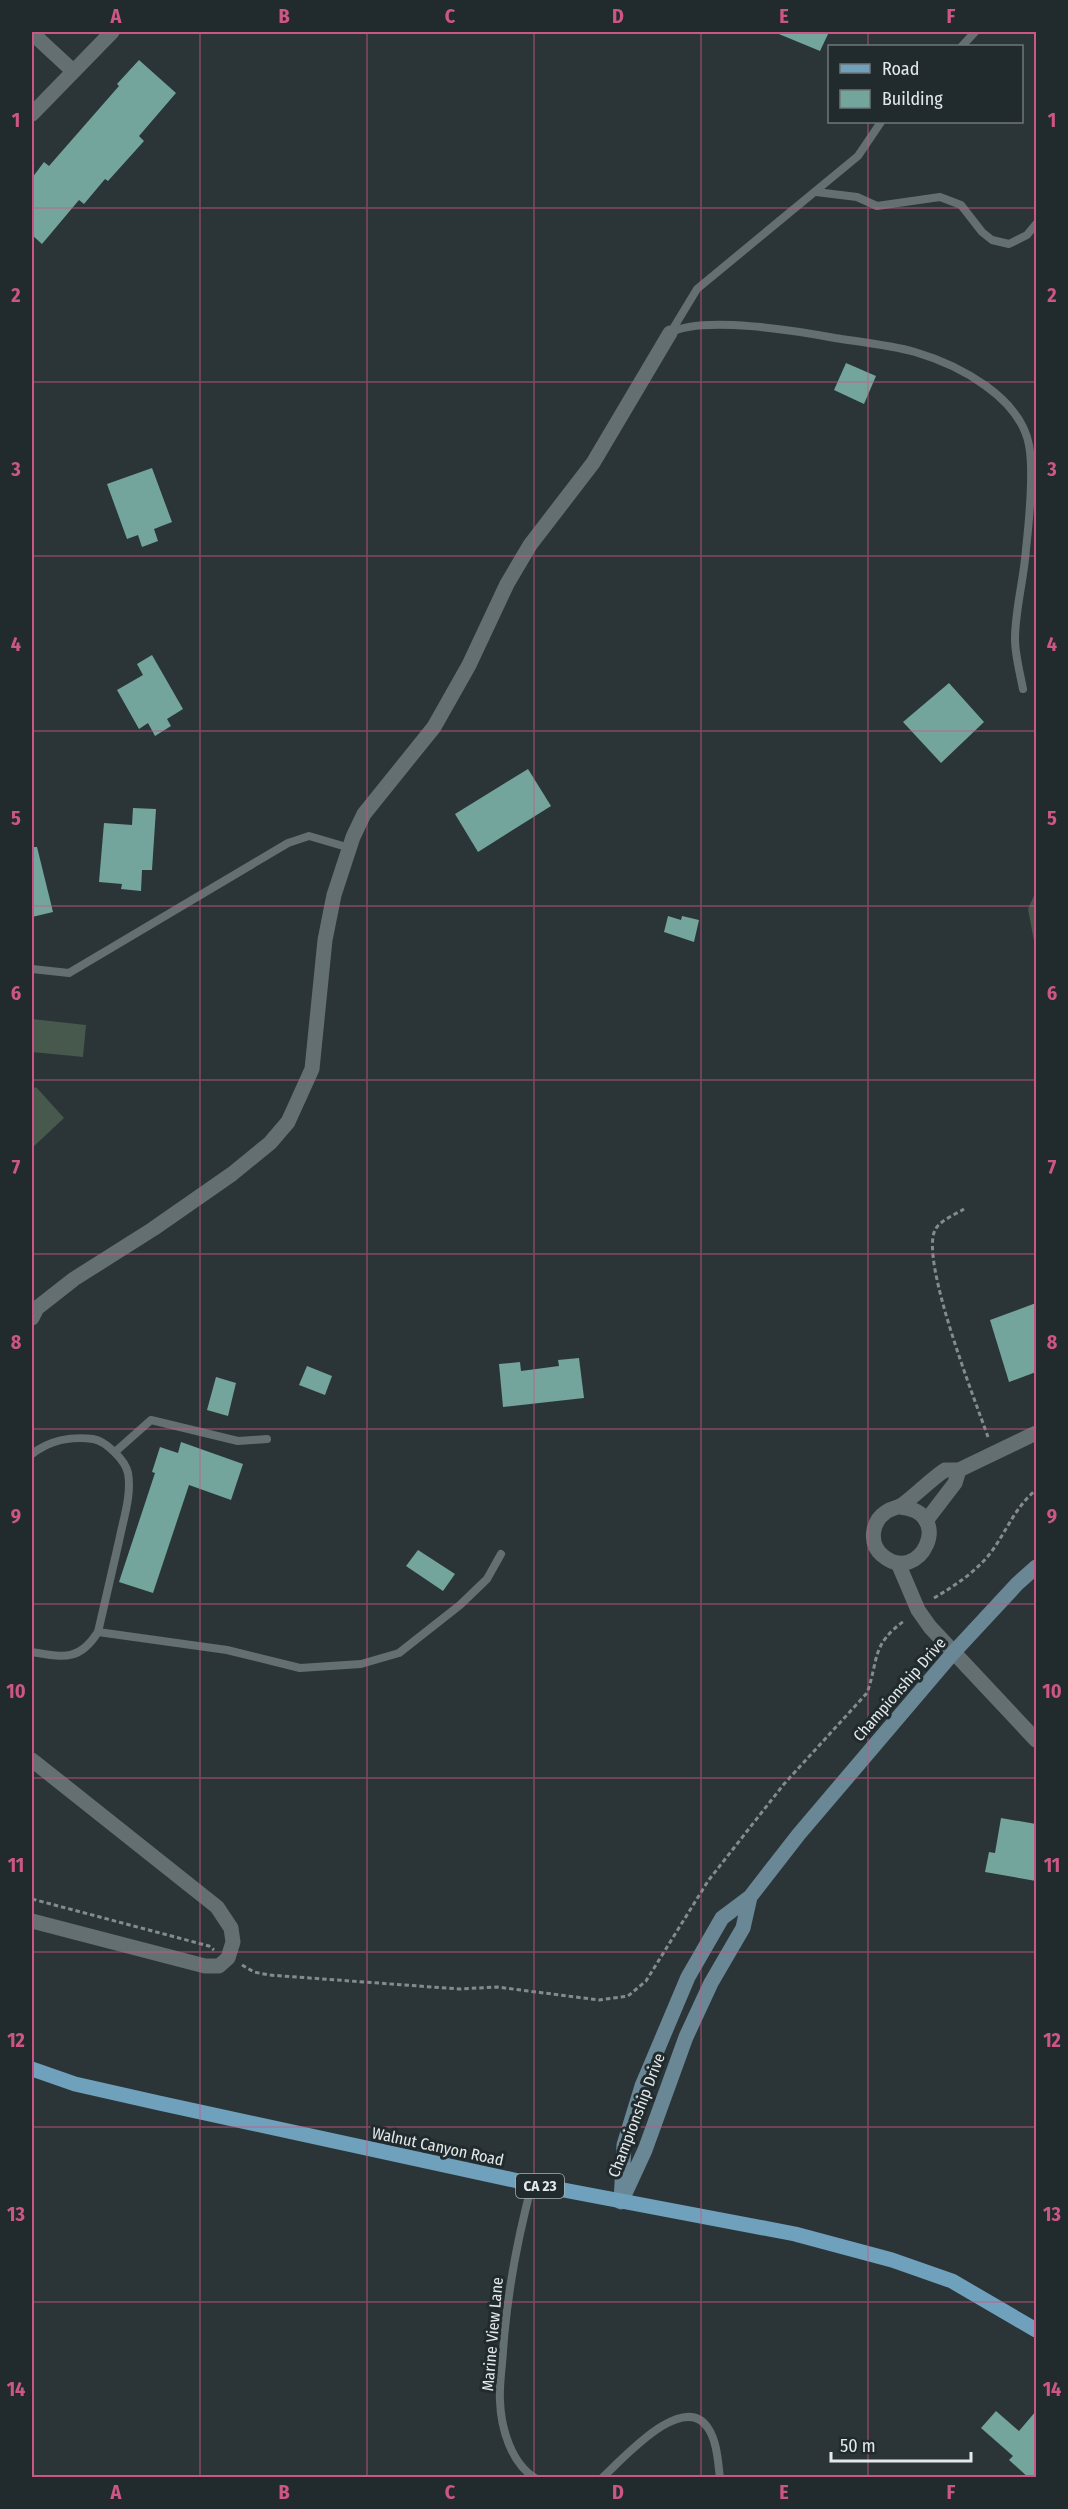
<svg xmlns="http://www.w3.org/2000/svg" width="1068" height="2509" font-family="'Fira Sans Condensed',sans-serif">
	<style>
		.green { fill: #46594c }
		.building { fill: #73a59c }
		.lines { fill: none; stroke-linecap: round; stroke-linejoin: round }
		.path { stroke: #838b8d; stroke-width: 3; stroke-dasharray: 4.5 3; stroke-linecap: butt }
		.lane { stroke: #646f71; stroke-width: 8 }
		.street { stroke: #646f71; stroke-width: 15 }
		.secondary { stroke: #6a8796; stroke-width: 15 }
		.primary { stroke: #6fa0bc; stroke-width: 15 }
		.grid { fill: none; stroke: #cc5786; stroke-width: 1.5; stroke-opacity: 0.55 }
		.labels { text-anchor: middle; stroke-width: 6; stroke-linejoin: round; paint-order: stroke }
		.shield { fill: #212b2d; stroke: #a9b0b2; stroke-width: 1.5 }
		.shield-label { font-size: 15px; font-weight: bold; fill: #e3e9eb }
		.street-label { font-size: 16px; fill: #e3e9eb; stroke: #212b2d }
		.neatline { fill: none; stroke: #cc5786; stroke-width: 2 }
		.grid-label { font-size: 20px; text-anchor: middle; font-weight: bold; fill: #cc5786 }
	</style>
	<rect width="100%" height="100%" fill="#2b3537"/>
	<g class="green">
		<polygon points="1036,891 1036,952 1028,909"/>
		<polygon points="32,1019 86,1025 83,1057 32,1052"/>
		<polygon points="36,1087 64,1118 32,1148 32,1090"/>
	</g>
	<g class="building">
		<polygon points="774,32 829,32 820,51"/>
		<polygon points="139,60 176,93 139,136 144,141 108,181 105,179 84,204 79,200 42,244 32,235 32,178 44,162 49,166 119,86 117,84"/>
		<polygon points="846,363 876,376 864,404 834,390"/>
		<polygon points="152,468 172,522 154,529 158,541 142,547 138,535 127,539 107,484"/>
		<polygon points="152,655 183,709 167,719 171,726 155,736 148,723 139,729 117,690 143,675 137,664"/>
		<polygon points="949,683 984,722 941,763 903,722"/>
		<polygon points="528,769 551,806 478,852 455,814"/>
		<polygon points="133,808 156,809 152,870 142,870 141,891 121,889 122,884 99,882 104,823 132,825"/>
		<polygon points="32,847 37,847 53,912 32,917"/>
		<polygon points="668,916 681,920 682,916 699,920 694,942 664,932"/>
		<polygon points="1036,1303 1036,1372 1009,1382 990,1320"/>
		<polygon points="579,1358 584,1398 503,1407 499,1364 520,1362 521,1371 559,1366 558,1360"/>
		<polygon points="307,1366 332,1376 325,1395 299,1385"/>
		<polygon points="216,1377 236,1383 228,1416 207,1410"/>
		<polygon points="181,1442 243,1464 231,1500 189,1485 153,1593 119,1582 155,1473 152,1472 160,1447 178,1453"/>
		<polygon points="418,1550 455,1574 443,1591 406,1566"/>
		<polygon points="1001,1818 1036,1824 1036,1881 985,1872 989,1852 995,1853"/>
		<polygon points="996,2411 1019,2431 1036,2411 1036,2478 1029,2478 1009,2460 1013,2456 981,2428"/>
	</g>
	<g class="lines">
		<g class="path">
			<path d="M964,1209C956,1214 939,1221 935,1230C920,1261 975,1400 988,1437"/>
			<path d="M934,1598C956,1585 977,1571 992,1551C1007,1530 1016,1506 1036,1490"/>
			<polyline points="32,1899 209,1946 214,1950"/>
			<path d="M242,1965L254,1972L269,1975L459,1989L497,1987L599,2000L628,1996L646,1981L708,1881L784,1784L867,1693C879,1659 871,1645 904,1621"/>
		</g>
		<g class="lane">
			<polyline points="962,46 975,32"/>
			<polyline points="816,192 857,197 877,206 940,197 961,205 982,232 992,240 1009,244 1027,235 1036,224"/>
			<polyline points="671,332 697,289 858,156 881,122"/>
			<path d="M670,333C701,315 798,331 835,338C861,342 890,345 915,352C959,365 1020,397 1029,445C1034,471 1029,522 1026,549C1024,579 1015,610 1015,639C1015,655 1020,673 1023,689"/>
			<polyline points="32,969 69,973 288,843 309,836 350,848"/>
			<polyline points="115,1452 151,1420 238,1441 267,1439"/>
			<path d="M32,1454C49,1441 71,1436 93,1439C106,1441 125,1460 128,1473C132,1495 123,1520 119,1541C112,1571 105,1602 98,1632C79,1662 63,1657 32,1652"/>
			<polyline points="98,1632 227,1650 300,1668 361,1664 399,1653 460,1605 487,1579 501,1554"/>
			<path d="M532,2184C517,2240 507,2294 503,2351C502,2368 499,2385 500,2401C501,2428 511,2463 535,2478"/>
			<path d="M602,2478C622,2460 683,2390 708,2428C717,2441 718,2462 720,2478"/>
		</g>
		<g class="street">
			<polyline points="32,33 73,71"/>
			<polyline points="32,114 112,32"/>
			<polyline points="32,1318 37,1308 74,1279 153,1229 232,1174 270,1143 288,1122 312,1069 325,940 334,895 353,837 364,814 434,727 469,665 507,584 530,545 593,463 670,333"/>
			<path d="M900,1507C957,1512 919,1588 882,1555C869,1544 871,1522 886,1512C891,1508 897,1508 902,1505C917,1494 930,1480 945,1470H959L1036,1433"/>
			<polyline points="926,1521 955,1483 959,1470"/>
			<polyline points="898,1563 918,1610 930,1627 1036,1740"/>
			<polyline points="32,1760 217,1907 231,1928 233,1942 228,1958 219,1966 205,1966 32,1921"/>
		</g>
		<polyline class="secondary" points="750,1897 743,1928 711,1983 686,2037 645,2150 621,2202 624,2145 642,2086 688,1977 722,1918 750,1897 799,1834 953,1653 1017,1584 1036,1567"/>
		<polyline class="primary" points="32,2069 75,2084 159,2103 532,2184 795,2234 892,2260 952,2281 1036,2330"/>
	</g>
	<path class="grid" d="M200,32V2478M367,32V2478M534,32V2478M701,32V2478M868,32V46M868,122V2478M32,208H1036M32,382H1036M32,556H1036M32,731H1036M32,906H1036M32,1080H1036M32,1254H1036M32,1429H1036M32,1604H1036M32,1778H1036M32,1952H1036M32,2127H1036M32,2302H1036"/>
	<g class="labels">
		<rect class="shield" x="516" y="2174" width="48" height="24" rx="4.5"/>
		<g class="shield-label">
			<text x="540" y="2191">CA 23</text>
		</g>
		<g class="street-label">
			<text transform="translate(899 1689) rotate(-49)" y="6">Championship Drive</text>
			<text transform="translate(636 2115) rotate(-69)" y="6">Championship Drive</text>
			<text transform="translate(438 2146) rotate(12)" y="6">Walnut Canyon Road</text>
			<text transform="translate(492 2334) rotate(-85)" y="6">Marine View Lane</text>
		</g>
	</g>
	<rect width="1068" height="2509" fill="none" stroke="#212b2d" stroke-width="66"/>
	<rect x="828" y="45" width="195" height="78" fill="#212b2d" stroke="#6f7779" stroke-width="1.5"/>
	<rect x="840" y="64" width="30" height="9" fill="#6fa0bc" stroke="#6f7779" stroke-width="1.5"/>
	<text x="882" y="75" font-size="18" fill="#e3e9eb">Road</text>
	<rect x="840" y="90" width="30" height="18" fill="#73a59c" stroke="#6f7779" stroke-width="1.5"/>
	<text x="882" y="105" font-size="18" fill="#e3e9eb">Building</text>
	<path d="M831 2452v9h140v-9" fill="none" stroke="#e3e9eb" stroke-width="3"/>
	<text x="840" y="2452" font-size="18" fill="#e3e9eb" stroke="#212b2d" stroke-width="4.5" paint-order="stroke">50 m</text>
	<rect x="33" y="33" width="1002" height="2443" class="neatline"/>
	<g class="grid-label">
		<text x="116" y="23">A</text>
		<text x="284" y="23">B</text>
		<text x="450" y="23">C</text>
		<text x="618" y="23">D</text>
		<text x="784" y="23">E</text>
		<text x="951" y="23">F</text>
		<text x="16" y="127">1</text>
		<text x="1052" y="127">1</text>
		<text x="16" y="302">2</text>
		<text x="1052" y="302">2</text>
		<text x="16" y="476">3</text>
		<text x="1052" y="476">3</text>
		<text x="16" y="651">4</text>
		<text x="1052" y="651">4</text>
		<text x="16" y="825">5</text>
		<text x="1052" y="825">5</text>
		<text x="16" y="1000">6</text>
		<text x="1052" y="1000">6</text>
		<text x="16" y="1174">7</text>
		<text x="1052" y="1174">7</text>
		<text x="16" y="1349">8</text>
		<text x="1052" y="1349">8</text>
		<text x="16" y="1523">9</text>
		<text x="1052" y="1523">9</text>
		<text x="16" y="1698">10</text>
		<text x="1052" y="1698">10</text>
		<text x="16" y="1872">11</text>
		<text x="1052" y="1872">11</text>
		<text x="16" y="2047">12</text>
		<text x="1052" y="2047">12</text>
		<text x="16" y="2221">13</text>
		<text x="1052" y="2221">13</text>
		<text x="16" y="2396">14</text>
		<text x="1052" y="2396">14</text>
		<text x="116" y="2499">A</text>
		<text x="284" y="2499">B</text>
		<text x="450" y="2499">C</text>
		<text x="618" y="2499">D</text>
		<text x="784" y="2499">E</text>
		<text x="951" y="2499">F</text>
	</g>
</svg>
